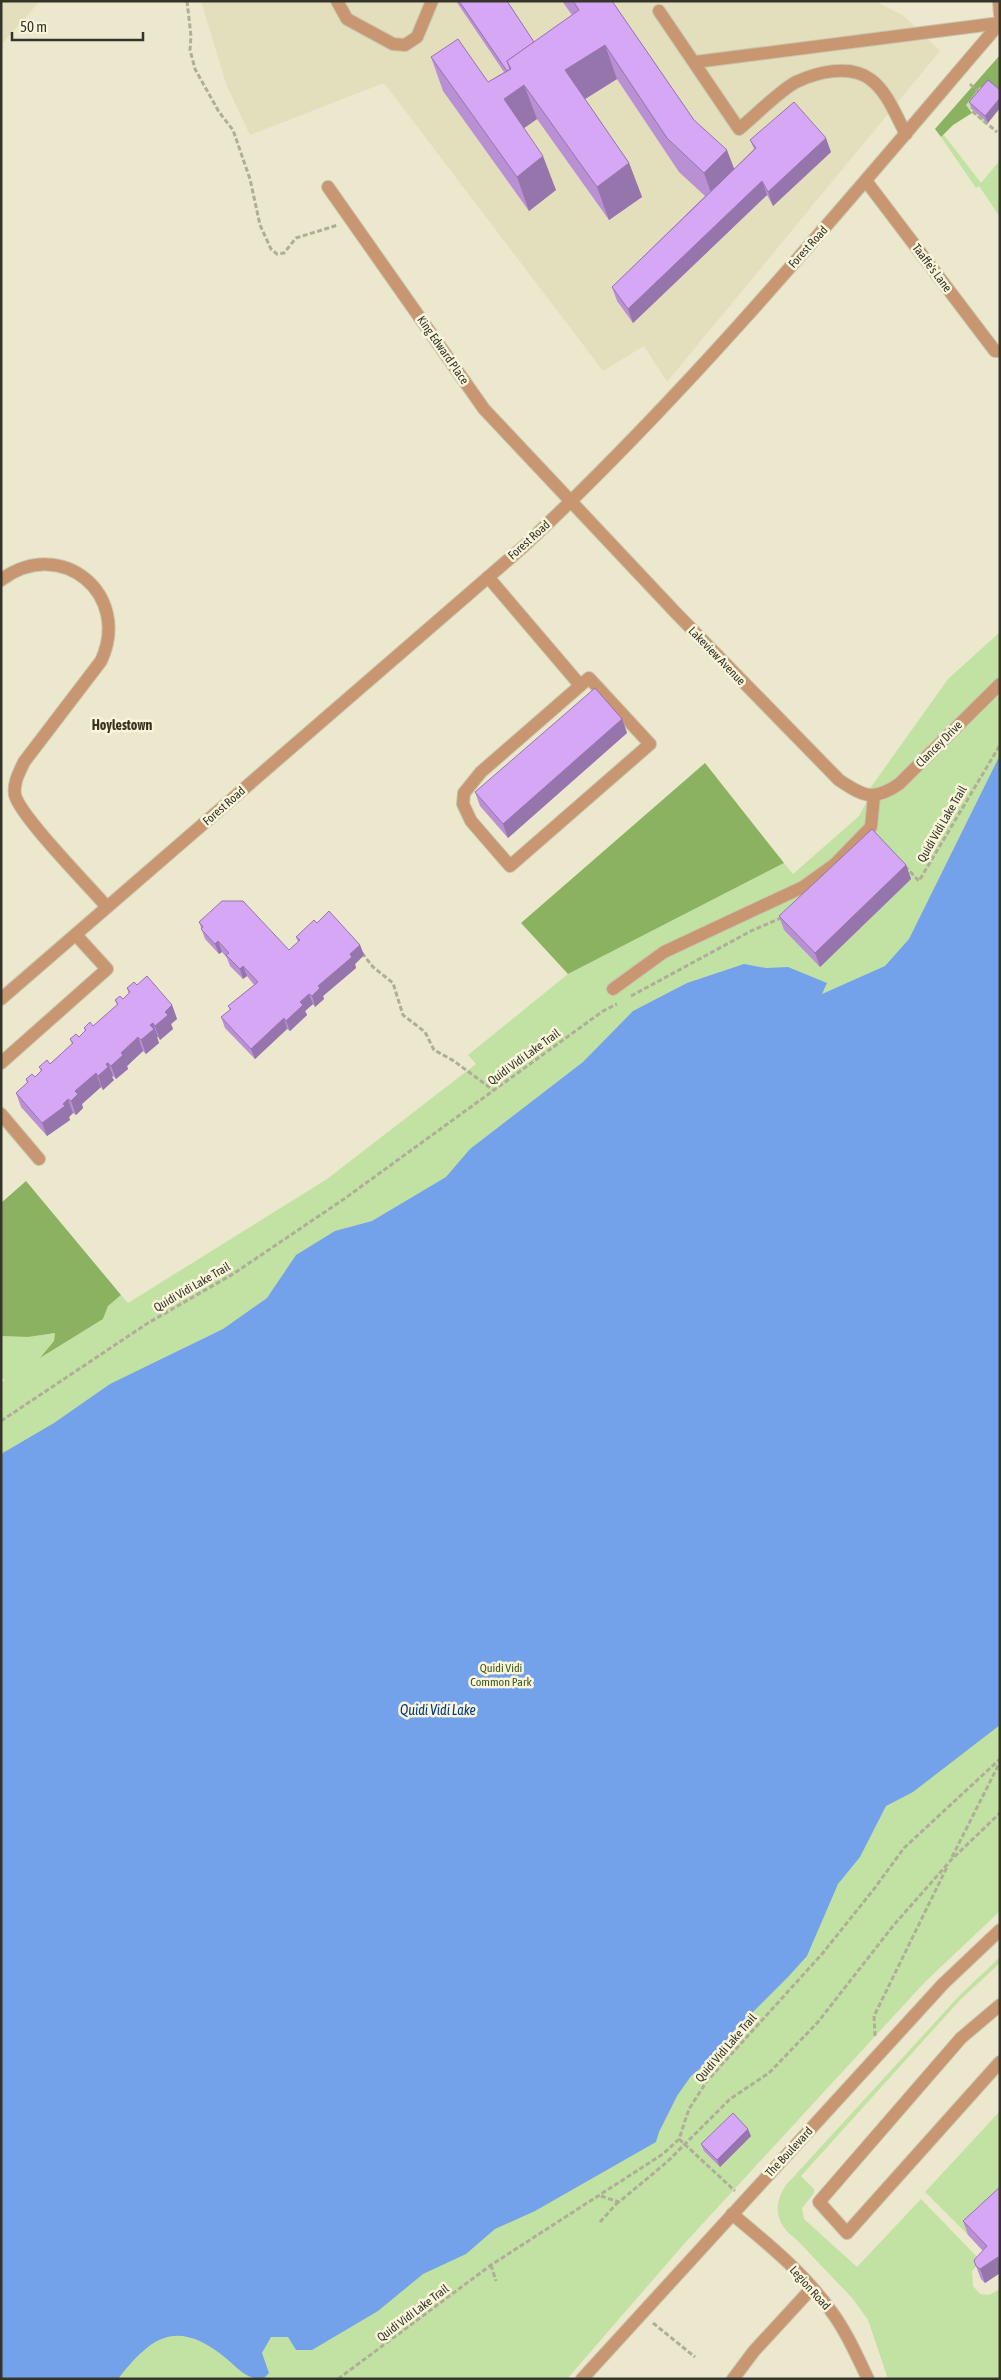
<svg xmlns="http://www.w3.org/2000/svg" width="1001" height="2380" font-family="'Asap Condensed',sans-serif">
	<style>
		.built { fill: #e3dfbd }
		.green { fill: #c2e2a3 }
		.forest { fill: #8ab260 }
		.water { fill: #74a2ea }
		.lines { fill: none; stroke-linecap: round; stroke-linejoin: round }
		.minor-casing { stroke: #c7c4ad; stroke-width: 14 }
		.path { stroke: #b0ad98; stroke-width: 3; stroke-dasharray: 5 2.5; stroke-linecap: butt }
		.minor { stroke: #c89670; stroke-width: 12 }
		.wall { fill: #b890d3 }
		.shaded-wall { fill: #9675ac }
		.building { fill: #d6a7f5; stroke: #9675ac }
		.labels { text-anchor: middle; stroke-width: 5; stroke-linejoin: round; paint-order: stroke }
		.street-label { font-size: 12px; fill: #35342a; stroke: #f9f5db }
		.park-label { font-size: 12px; fill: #3c561d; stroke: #f9f5db }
		.neighbourhood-label { font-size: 14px; font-weight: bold; fill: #37331e; stroke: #f9f5db }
		.water-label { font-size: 14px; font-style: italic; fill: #00388b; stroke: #f9f5db }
	</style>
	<rect width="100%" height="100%" fill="#ece8ce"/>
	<g class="built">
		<polygon points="1,1 40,1 1,45"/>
		<polygon points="201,1 875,1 904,16 940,51 667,382 644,346 603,371 384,83 250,135 226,84"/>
	</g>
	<g class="green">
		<polygon points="980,86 987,92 972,109 988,123 985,125 966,105"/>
		<polygon points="944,135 981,183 1000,160 1000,217 979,186 976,188 941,137"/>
		<polygon points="1000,632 1000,1911 925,1982 684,2244 567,2379 1,2379 1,1382 5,1380 1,1377 1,1336 28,1337 55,1333 54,1341 42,1357 103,1319 108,1306 121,1295 128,1303 327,1179 476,1064 468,1055 568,974 784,863 793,874 859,816 866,803 871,787 948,679"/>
		<path d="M1000,1957V1963L960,2000L801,2176L814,2189V2193L802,2208L804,2219L857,2267L921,2199L981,2261L972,2271L973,2286L980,2294L989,2295L1000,2289V2379H888L868,2320L853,2299L796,2239C776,2225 772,2206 786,2185L960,1995Z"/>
		<polygon points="1000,2111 1000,2205 968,2235 925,2192"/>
	</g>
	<g class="forest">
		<polygon points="1000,55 1000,89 987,92 980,87 966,105 972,113 953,125 941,137 935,129"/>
		<polygon points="705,763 784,863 568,974 521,923"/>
		<polygon points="26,1181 121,1295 108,1306 103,1319 40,1358 54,1341 55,1333 28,1337 1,1336 1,1203"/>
	</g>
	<path class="water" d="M1000,755V1725L913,1792L886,1806L860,1857L838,1884L807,1956L788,1977L731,2034L719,2052L717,2051L709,2061L691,2076L677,2096L659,2132L656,2142L535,2211L495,2229L466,2254L423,2274L378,2311L312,2350H296L288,2337H271L262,2353L269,2373L263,2379C246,2379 240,2370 227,2359C178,2319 153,2334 118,2379H1V1454L54,1423L110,1384L223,1329L267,1298L296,1255L335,1231L372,1221L446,1177L470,1149L583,1062L633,1011L687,983L744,964L766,968L788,967L827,983L822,994L885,966L909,939Z"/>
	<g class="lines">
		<defs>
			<g id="minor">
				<polyline points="337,1 347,19 393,44 405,45 417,37 432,1"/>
				<polyline points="999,1 1000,15"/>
				<path d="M659,11L739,129C755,116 779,91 796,82C817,72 850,64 870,79C887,91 896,116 906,134"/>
				<polyline points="695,62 1000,23"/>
				<polyline points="866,181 995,351 1000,351"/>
				<path d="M328,187L484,409L676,613L839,780C863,796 873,802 899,784L1000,684"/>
				<polyline points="488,577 580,685"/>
				<path d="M1,580C62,535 132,595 101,661L24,762C19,773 13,783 15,795C20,816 89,886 107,907"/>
				<polygon points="589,678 650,744 510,866 471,821 463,804 464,793 481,772"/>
				<polyline points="613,989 664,952 803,887 835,864 871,827 874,796"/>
				<path d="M1,999L523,547C696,385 846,203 1000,23"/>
				<polyline points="1,1063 107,969 76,935"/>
				<polyline points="1,1114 39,1159"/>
				<polyline points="1000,2005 961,2038 819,2202 847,2233 1000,2062"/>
				<path d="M732,2214C767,2243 804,2273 831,2311C846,2331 857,2356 868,2379"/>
				<polyline points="582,2379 943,1984 1000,1930"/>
				<polyline points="733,2379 754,2351 812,2288"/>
			</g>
		</defs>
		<use href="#minor" class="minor-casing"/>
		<g class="path">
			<polyline points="187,1 191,36 190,50 195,69 219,112 233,130 250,179 260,225 271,249 277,254 284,253 296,238 338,225"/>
			<polyline points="970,84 981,94"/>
			<polyline points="973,104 972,111 997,132"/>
			<polyline points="905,866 919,881 1000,745"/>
			<polyline points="362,953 373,967 393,983 403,1015 425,1032 434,1050 454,1061 493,1090"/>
			<polyline points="631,996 751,931 783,917"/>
			<polyline points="1,1421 148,1323 233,1274 344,1199 603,1011 617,1004"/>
			<polyline points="952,1857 1000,1762"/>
			<polyline points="875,2036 874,2016 948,1865"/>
			<polyline points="679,2139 735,2191"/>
			<polyline points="601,2196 619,2202 667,2162 730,2099 769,2073 818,2022 893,1926 951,1860 1000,1813"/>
			<polyline points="600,2222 618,2202"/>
			<polyline points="491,2265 496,2281"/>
			<polyline points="653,2323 695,2357"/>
			<polyline points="338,2379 491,2265 663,2154 679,2139 689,2109 707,2081 822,1954 874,1889 904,1848 1000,1759"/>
		</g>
		<use href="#minor" class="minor"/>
	</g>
	<g class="wall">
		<polygon points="456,1 507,1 534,42 572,15 562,1 612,1 694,120 734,169 754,149 750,140 831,152 773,206 767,195 633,323 617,301 612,287 705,196 679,172 617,79 585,99 629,163 642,197 609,220 537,119 524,128 556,190 529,211 443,91 431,57 488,82 504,72"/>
		<polygon points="988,80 988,123 972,109 969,102"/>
		<polygon points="622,719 627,733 508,838 480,806 475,792"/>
		<polygon points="906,865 911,879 820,967 784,930 779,916"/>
		<polygon points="199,922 289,950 298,942 296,937 317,923 360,945 364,955 355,964 356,968 323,996 324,999 315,1007 313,1004 305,1011 307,1015 290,1031 287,1029 255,1059 225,1028 221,1017 230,1010 228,1006 254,985 247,976 243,979 230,966 227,958 222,952 219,954 205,939"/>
		<polygon points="137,985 172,1005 177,1019 171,1024 173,1029 160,1040 158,1037 157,1037 159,1043 146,1054 143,1051 127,1066 128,1069 116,1079 113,1076 112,1077 114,1080 103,1090 101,1087 82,1104 83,1108 76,1115 73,1113 69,1117 70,1120 47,1136 21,1107 16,1093 27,1083 26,1079 35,1077 41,1071 39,1067 50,1064 72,1044 70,1039 79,1037 85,1031 84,1028 93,1026 117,1005 115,1000 123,999 129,994 127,988"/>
		<polygon points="751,2136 720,2167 704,2151 701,2144"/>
		<polygon points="1000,2187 1000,2273 985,2283 981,2279 976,2266 983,2251 968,2235 963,2221"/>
	</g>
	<g class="shaded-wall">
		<polygon points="605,45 617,79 577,104 565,70"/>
		<polygon points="524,85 537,119 517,133 504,99"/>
		<polygon points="1000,98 1000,108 988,123 985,116"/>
		<polygon points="826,138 831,152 773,206 768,192"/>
		<polygon points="727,150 740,184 716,207 704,173"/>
		<polygon points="543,156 556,190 529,211 517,177"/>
		<polygon points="629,163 642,197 609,220 597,187"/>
		<polygon points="762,181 767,195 633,323 628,309"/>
		<polygon points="622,719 627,733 508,838 503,824"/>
		<polygon points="906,865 911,879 820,967 815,953"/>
		<polygon points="218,941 222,952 219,954 215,944"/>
		<polygon points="360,945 364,955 355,964 356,968 323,996 324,999 315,1007 312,996 318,986"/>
		<polygon points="243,966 247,976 243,979 240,969"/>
		<polygon points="309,994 313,1004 305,1011 307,1015 290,1031 286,1021 300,1002"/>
		<polygon points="172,1005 177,1019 171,1024 173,1029 160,1040 155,1026 165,1012"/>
		<polygon points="284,1018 287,1029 255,1059 251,1049"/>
		<polygon points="153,1023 158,1037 157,1037 159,1043 146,1054 141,1040 150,1025"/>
		<polygon points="138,1037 143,1051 127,1066 128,1069 116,1079 111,1066 121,1053"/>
		<polygon points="108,1063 113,1076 112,1077 114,1080 103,1090 98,1076"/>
		<polygon points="96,1073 101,1087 82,1104 83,1108 76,1115 71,1101 75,1091"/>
		<polygon points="68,1099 73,1113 69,1117 70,1120 47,1136 42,1123"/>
		<polygon points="748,2129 751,2136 720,2167 717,2160"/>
		<polygon points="998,2257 1000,2262 1000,2273 985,2283 980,2269"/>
	</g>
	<g class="building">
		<polygon points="459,1 507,1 534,42 507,61 510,69 507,71"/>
		<polygon points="573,1 612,1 694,120 727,150 704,173 667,138 605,45 565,70 629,163 597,187 524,85 504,99 543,156 517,177 431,57 458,39 488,82 511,69 507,61 579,10"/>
		<polygon points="988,80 1000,90 1000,98 985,116 969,102"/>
		<polygon points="794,102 826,138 768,192 762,181 628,309 612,287 756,148 750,140"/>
		<polygon points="595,688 622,719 503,824 475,792"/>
		<polygon points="872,829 906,865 815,953 779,916"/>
		<polygon points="222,901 243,901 289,950 300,940 296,937 314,920 317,923 329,911 360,945 350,954 352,957 318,986 320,988 312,996 309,994 300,1002 303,1005 286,1021 284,1018 251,1049 221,1017 231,1009 228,1006 258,982 243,966 240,969 226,955 229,953 218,941 215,944 201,929 203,927 199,922"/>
		<polygon points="147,976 172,1005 165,1012 168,1015 155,1026 153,1023 150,1025 154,1029 141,1040 138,1037 121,1053 123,1055 111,1066 108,1063 106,1064 108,1067 98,1076 96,1073 75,1091 78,1094 71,1101 68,1099 63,1104 65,1106 42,1123 16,1093 28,1082 26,1079 32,1074 35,1077 42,1070 39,1067 47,1060 50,1064 73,1043 70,1039 76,1034 79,1037 86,1030 84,1028 90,1022 93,1026 118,1004 115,1000 120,996 123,999 130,992 127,988 134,982 137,985"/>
		<polygon points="733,2113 748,2129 717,2160 701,2144"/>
		<polygon points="1000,2187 1000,2259 998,2257 980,2269 976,2266 974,2260 987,2246 963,2221"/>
	</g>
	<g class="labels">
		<g class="street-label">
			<text transform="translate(808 247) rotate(-48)" y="4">Forest Road</text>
			<text transform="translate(932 268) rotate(53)" y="4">Taaffe's Lane</text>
			<text transform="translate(443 350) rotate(55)" y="4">King Edward Place</text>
			<text transform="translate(529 540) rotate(-42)" y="4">Forest Road</text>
			<text transform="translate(717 656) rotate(46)" y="4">Lakeview Avenue</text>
			<text transform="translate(939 744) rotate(-45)" y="4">Clancey Drive</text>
			<text transform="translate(224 806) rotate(-41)" y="4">Forest Road</text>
			<text transform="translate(942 824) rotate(-60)" y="4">Quidi Vidi Lake Trail</text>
			<text transform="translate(524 1057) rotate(-36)" y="4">Quidi Vidi Lake Trail</text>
			<text transform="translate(192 1287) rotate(-30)" y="4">Quidi Vidi Lake Trail</text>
			<text transform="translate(726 2048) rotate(-49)" y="4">Quidi Vidi Lake Trail</text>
			<text transform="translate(789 2152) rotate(-47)" y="4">The Boulevard</text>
			<text transform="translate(810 2288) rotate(48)" y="4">Legion Road</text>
			<text transform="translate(413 2313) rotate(-37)" y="4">Quidi Vidi Lake Trail</text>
		</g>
		<g class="park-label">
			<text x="501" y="1672">Quidi Vidi<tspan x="501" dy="14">Common Park</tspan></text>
		</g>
		<g class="neighbourhood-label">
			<text x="122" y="730">Hoylestown</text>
		</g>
		<g class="water-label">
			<text x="438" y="1715">Quidi Vidi Lake</text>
		</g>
	</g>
	<rect width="1001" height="2380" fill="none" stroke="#35342a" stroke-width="5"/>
	<path d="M12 32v8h131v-8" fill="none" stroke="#35342a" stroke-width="2.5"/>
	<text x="20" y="32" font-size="15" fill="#35342a" stroke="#f9f5db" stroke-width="4" paint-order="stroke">50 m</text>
</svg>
